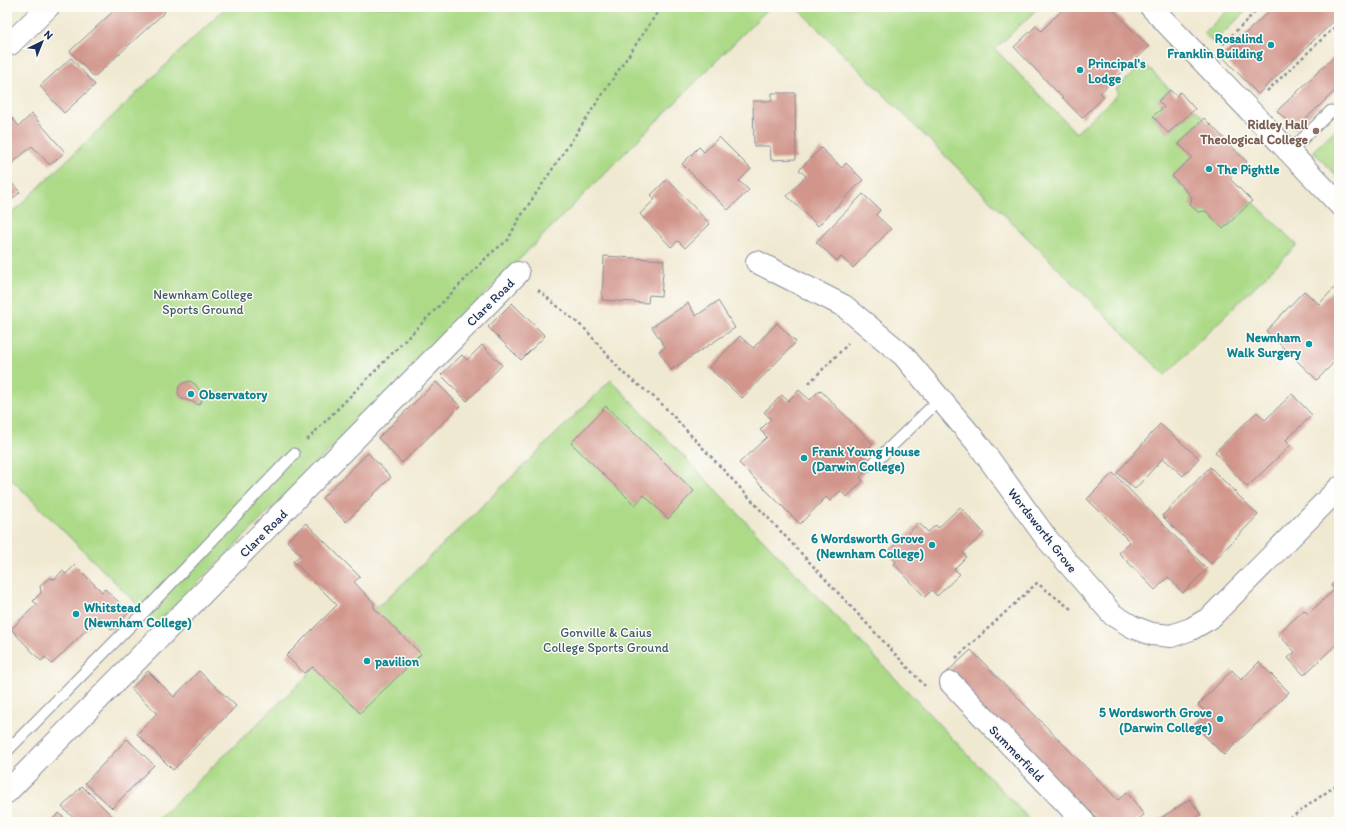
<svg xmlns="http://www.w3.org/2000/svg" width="1346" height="829" font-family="Itim,sans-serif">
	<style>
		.green { fill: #acda87; stroke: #648472 }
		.building { fill: #d1958b }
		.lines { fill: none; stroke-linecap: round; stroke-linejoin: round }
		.service-casing { stroke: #868c98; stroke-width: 13 }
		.minor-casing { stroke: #868c98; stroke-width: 24 }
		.path { stroke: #868c98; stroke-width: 2.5; stroke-dasharray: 3 3; stroke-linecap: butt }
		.service { stroke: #fff; stroke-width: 11 }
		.minor { stroke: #fff; stroke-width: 22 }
		.culture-dot { fill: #0f9aa8; stroke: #fdfcf7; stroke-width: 1.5 }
		.education-dot { fill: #8d6e63; stroke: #fdfcf7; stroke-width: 1.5 }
		.labels { text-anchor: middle; stroke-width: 3; stroke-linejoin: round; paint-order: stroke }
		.culture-label { font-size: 13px; font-weight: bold; fill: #0d838f; stroke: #fdfcf7; text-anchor: start }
		.education-label { font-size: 13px; font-weight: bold; fill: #785e54; stroke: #fdfcf7; text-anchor: end }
		.park-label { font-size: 13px; fill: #3f5a68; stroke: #fdfcf7 }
		.street-label { font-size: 13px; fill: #1b2f5e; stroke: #fdfcf7 }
	</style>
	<rect width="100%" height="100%" fill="#fdfcf7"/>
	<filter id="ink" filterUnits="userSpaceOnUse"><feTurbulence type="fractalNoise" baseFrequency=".025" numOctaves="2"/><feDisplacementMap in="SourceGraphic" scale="8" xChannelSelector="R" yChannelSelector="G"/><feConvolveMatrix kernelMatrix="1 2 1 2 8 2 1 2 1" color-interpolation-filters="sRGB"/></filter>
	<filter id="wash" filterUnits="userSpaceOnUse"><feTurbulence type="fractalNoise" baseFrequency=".012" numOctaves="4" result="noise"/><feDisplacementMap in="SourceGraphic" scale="16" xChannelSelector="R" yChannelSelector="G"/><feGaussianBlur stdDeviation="0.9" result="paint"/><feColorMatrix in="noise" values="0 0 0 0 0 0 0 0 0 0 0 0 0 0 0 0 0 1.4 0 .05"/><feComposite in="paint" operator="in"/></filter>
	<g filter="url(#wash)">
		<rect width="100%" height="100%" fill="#f0e9d1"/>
		<g class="green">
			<polygon points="226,7 770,7 205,576 156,623 7,475 7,218"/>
			<polygon points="796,7 1039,7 995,49 1076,133 1119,93 1116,89 1144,63 1170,90 1158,100 1164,107 1153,116 1168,133 1195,109 1204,118 1179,143 1192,157 1172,176 1192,197 1191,205 1198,212 1206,211 1223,229 1252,201 1297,245 1165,375"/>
			<polygon points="1231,7 1250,7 1213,43 1204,33"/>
			<polygon points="1339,126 1339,179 1313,151"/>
			<polygon points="611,380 1032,822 155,822 307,676 313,667 374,608 385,601"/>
		</g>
		<g id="blocks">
			<g class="building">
				<polygon points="118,7 160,7 165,12 94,77 70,51"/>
				<polygon points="1065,7 1110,7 1149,47 1100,93 1104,97 1082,118 1014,47 1036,26 1041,31"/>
				<polygon points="1273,7 1339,7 1339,16 1258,94 1222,56"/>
				<polygon points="1339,52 1339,87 1295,129 1277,111"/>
				<polygon points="71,58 95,85 64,113 40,86"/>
				<polygon points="1170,90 1176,96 1180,92 1195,109 1168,133 1153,116 1164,107 1158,101"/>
				<polygon points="772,93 795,93 796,159 771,160 770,146 754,146 753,101 772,101"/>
				<polygon points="7,112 19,126 32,114 65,152 50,165 32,146 7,168"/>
				<polygon points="1204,118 1247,162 1230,179 1252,201 1223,229 1206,211 1198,212 1190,205 1192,197 1172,176 1192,157 1179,144"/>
				<polygon points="719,137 751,169 739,181 749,190 728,210 682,164 699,147 704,152"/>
				<polygon points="821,148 842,168 846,163 863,180 818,226 787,196 806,176 799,170"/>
				<polygon points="7,178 20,192 7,204"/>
				<polygon points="667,179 710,224 685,248 678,241 671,247 640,214 655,199 651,195"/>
				<polygon points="863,194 880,210 876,215 891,229 853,268 841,257 837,261 816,242"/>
				<polygon points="604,256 664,260 661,296 649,295 648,303 602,300"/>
				<polygon points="1339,283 1339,357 1317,380 1266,331 1304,291 1319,304"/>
				<polygon points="718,301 735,328 671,370 659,351 665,347 652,327 688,303 696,316"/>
				<polygon points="512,303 545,336 521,360 488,327"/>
				<polygon points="777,323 796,342 742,398 709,368 740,336 753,348"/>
				<polygon points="482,345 502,365 467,401 441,375 462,355 467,360"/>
				<polygon points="190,381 195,384 200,391 205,396 199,405 193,402 182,399 178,393 179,386 183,383"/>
				<polygon points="436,382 460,406 402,463 378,438"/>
				<polygon points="799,390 810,400 820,390 873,444 861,455 871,466 860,477 863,481 847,497 840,491 830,501 826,497 800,524 739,463 767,437 760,430 771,419 764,412 782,395 788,401"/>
				<polygon points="1292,394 1312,415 1286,440 1291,445 1247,487 1215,452 1257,412 1265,420"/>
				<polygon points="606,406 694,491 668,519 644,495 635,505 571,443"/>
				<polygon points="1160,424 1199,458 1183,476 1163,458 1135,489 1117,473"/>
				<polygon points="368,453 391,477 346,522 322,498"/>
				<polygon points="1210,467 1258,515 1211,564 1162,516"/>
				<polygon points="1113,473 1207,569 1183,593 1168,577 1155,590 1119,553 1130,542 1087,499"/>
				<polygon points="960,507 984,533 963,553 966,557 954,569 960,574 937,596 932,590 925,597 894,564 896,562 887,552 919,523 928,532 936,525 938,528"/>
				<polygon points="306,523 360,577 354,582 374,603 374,608 421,654 360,713 313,667 304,673 286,656 337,605 293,561 301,555 287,541"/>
				<polygon points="75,565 102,592 105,589 129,612 112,630 99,617 52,664 45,657 41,661 11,629 37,604 33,601 41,593 40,586 49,578 55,579 62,571 66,574"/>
				<polygon points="1339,578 1339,642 1304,675 1288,658 1295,652 1278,634 1304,610 1308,614 1335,589 1331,585"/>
				<polygon points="971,650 1118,800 1127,792 1144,815 1134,822 1100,822 1090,811 1084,816 946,673"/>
				<polygon points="1259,662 1289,692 1224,755 1194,725 1207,713 1198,705 1232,670 1241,680"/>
				<polygon points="148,671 174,697 199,671 236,706 173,770 137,734 157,713 131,689"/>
				<polygon points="127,739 154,765 112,808 85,783"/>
				<polygon points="82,786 114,818 109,822 78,822 62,807"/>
				<polygon points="1190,799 1201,815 1191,822 1155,822"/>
				<polygon points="59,813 68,822 50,822"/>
			</g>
		</g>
	</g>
	<g filter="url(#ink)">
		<use href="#blocks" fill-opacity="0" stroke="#868c98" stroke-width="1"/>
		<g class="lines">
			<defs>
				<g id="service">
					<polyline points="1289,152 1331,111"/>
					<polyline points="874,463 940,399"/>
					<polyline points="7,751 145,611 294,454"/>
				</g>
				<g id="minor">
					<polyline points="1151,7 1339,204"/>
					<polyline points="10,44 48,7"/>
					<polyline points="757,262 844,306 903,355 978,444 1047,539 1113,615 1133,627 1152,634 1171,636 1191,629 1210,618 1339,488"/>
					<polyline points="951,683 1084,822"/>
					<polyline points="7,792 518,273"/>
				</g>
			</defs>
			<use href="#service" class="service-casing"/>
			<use href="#minor" class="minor-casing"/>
			<g class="path">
				<polyline points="1223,44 1260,7"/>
				<polyline points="1267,91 1339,23"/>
				<polyline points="538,290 586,330 623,373 659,401 925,686"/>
				<polyline points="809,383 848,344"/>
				<polyline points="307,440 491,253 508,240 517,222 661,7"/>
				<polyline points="956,658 1037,583 1071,609"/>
				<polyline points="1285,822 1339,783"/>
			</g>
			<use href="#service" class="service"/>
			<use href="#minor" class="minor"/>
		</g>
	</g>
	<g class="culture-dot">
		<circle cx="1271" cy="45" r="4"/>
		<circle cx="1080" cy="70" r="4"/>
		<circle cx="1209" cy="169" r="4"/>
		<circle cx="1309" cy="344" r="4"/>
		<circle cx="191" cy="394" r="4"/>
		<circle cx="804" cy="458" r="4"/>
		<circle cx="932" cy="545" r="4"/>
		<circle cx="76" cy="614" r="4"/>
		<circle cx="367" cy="661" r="4"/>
		<circle cx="1220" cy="719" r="4"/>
	</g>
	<circle class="education-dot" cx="1316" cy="131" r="4"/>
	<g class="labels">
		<g class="culture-label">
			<text x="1263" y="43" text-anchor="end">Rosalind<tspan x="1263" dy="15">Franklin Building</tspan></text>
			<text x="1088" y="68">Principal's<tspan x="1088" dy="15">Lodge</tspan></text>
			<text x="1217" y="174">The Pightle</text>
			<text x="1301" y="342" text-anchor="end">Newnham<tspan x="1301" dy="15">Walk Surgery</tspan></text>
			<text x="199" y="399">Observatory</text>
			<text x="812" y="456">Frank Young House<tspan x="812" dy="15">(Darwin College)</tspan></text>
			<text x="924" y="543" text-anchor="end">6 Wordsworth Grove<tspan x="924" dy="15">(Newnham College)</tspan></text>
			<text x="84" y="612">Whitstead<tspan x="84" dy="15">(Newnham College)</tspan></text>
			<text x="375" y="666">pavilion</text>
			<text x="1212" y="717" text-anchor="end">5 Wordsworth Grove<tspan x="1212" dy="15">(Darwin College)</tspan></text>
		</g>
		<g class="education-label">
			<text x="1308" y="129">Ridley Hall<tspan x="1308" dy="15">Theological College</tspan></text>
		</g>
		<g class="park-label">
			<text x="203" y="299">Newnham College<tspan x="203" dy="15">Sports Ground</tspan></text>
			<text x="606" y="637">Gonville &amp; Caius<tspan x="606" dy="15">College Sports Ground</tspan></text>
		</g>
		<g class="street-label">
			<text transform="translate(490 302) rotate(-45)" y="5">Clare Road</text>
			<text transform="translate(1043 530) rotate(52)" y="5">Wordsworth Grove</text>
			<text transform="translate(263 533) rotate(-45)" y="5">Clare Road</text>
			<text transform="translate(1017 753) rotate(46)" y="5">Summerfield</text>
		</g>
	</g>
	<rect width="1346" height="829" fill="none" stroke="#fdfcf7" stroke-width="24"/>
	<g transform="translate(42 42) rotate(43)" stroke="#fdfcf7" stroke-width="3" paint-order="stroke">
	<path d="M0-3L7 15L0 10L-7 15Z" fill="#1b2f5e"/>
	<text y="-6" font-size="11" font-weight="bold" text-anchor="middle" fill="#1b2f5e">N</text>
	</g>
</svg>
